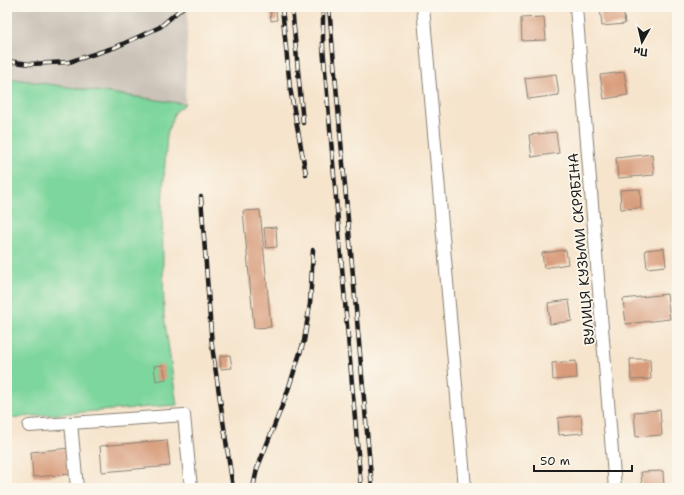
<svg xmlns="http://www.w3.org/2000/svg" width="684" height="495" font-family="'Shantell Sans',sans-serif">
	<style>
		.industrial { fill: #cbc2b8 }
		.green { fill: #7dd69c; stroke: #4c795c }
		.building { fill: #d89c7c }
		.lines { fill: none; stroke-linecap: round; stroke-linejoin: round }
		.street-casing { stroke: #898074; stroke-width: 14 }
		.street { stroke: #fff; stroke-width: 12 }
		.rail-casing { stroke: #1c1c1c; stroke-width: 4.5 }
		.rail { stroke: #fbf7ec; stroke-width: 3; stroke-dasharray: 9; stroke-linecap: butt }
		.labels { text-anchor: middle; stroke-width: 3.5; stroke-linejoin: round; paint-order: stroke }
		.street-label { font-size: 14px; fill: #1c1c1c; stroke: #fbf7ec }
	</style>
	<rect width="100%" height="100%" fill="#fbf7ec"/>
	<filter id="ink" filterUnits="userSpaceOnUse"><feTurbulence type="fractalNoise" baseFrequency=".025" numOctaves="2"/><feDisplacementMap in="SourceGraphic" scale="8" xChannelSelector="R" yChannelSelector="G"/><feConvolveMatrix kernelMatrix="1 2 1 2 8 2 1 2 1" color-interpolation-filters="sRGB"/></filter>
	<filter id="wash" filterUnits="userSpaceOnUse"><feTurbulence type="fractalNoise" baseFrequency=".012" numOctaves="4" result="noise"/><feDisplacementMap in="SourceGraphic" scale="16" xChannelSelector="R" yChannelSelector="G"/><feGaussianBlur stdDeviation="0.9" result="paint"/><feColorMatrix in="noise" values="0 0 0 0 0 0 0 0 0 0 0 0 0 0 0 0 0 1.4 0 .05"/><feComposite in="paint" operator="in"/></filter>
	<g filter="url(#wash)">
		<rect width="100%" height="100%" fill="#f6e4cc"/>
		<polygon class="industrial" points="7,7 188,7 185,104 7,78"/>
		<polygon class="green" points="7,78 185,104 175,112 167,134 162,207 164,316 177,405 7,418"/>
		<g id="blocks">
			<g class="building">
				<polygon points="600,7 623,7 625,24 602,26"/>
				<polygon points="270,11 276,11 277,20 271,21"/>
				<polygon points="544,17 546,40 522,41 521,18"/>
				<polygon points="624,72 628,95 604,99 600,75"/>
				<polygon points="556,74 559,95 528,99 525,78"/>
				<polygon points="556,132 559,153 532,157 529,135"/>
				<polygon points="652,154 654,175 618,178 616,158"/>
				<polygon points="640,189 641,208 621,209 620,190"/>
				<polygon points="260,210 271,327 254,328 243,211"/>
				<polygon points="276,227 277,247 266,248 264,228"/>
				<polygon points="664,248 666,266 647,268 645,250"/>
				<polygon points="566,250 568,264 544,268 542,253"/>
				<polygon points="667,294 670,319 626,324 623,299"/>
				<polygon points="569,300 572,321 550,324 548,303"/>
				<polygon points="230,355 232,368 221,369 220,356"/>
				<polygon points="630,359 650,359 651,379 631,380"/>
				<polygon points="576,361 577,378 553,380 552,363"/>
				<polygon points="163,365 166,379 156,381 154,366"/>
				<polygon points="660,410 662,435 636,437 634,412"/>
				<polygon points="581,415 583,433 559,435 558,418"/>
				<polygon points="167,440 170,466 102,472 100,446"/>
				<polygon points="70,448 72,474 33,477 31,452"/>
				<polygon points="663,471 664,488 642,488 641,472"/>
			</g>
		</g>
	</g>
	<g filter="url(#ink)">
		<use href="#blocks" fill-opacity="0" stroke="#898074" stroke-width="1"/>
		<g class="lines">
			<defs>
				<g id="street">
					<polyline points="423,7 465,488"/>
					<polyline points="576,7 615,488"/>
					<polyline points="71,423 77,488"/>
					<polyline points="29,426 184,415 191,488"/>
				</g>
			</defs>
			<use href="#street" class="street-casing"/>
			<use href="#street" class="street"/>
			<defs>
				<g id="rail">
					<polyline points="282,7 290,88 306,174"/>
					<polyline points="292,7 303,123"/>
					<polyline points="323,7 323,47 361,488"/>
					<polyline points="329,7 372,488"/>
					<polyline points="7,61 30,64 69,62 116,47 160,27 183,7"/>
					<polyline points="201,197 212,346 233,488"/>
					<polyline points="253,488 257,469 286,396 304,341 310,304 313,250"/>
				</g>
			</defs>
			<use href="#rail" class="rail-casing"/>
			<use href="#rail" class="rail"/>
		</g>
	</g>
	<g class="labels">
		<g class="street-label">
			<text transform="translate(581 249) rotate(-95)" y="5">ВУЛИЦЯ КУЗЬМИ СКРЯБІНА</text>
		</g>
	</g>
	<rect width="684" height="495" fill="none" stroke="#fbf7ec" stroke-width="24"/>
	<g transform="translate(642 42) rotate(188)" stroke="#fbf7ec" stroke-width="3" paint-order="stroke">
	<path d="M0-3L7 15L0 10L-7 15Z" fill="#1c1c1c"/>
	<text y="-6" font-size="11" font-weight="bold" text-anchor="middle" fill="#1c1c1c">Пн</text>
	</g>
	<path d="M534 465v6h98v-6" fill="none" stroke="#1c1c1c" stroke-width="2"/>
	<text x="540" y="465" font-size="12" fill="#1c1c1c" stroke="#fbf7ec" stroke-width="3" paint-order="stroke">50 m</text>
</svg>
